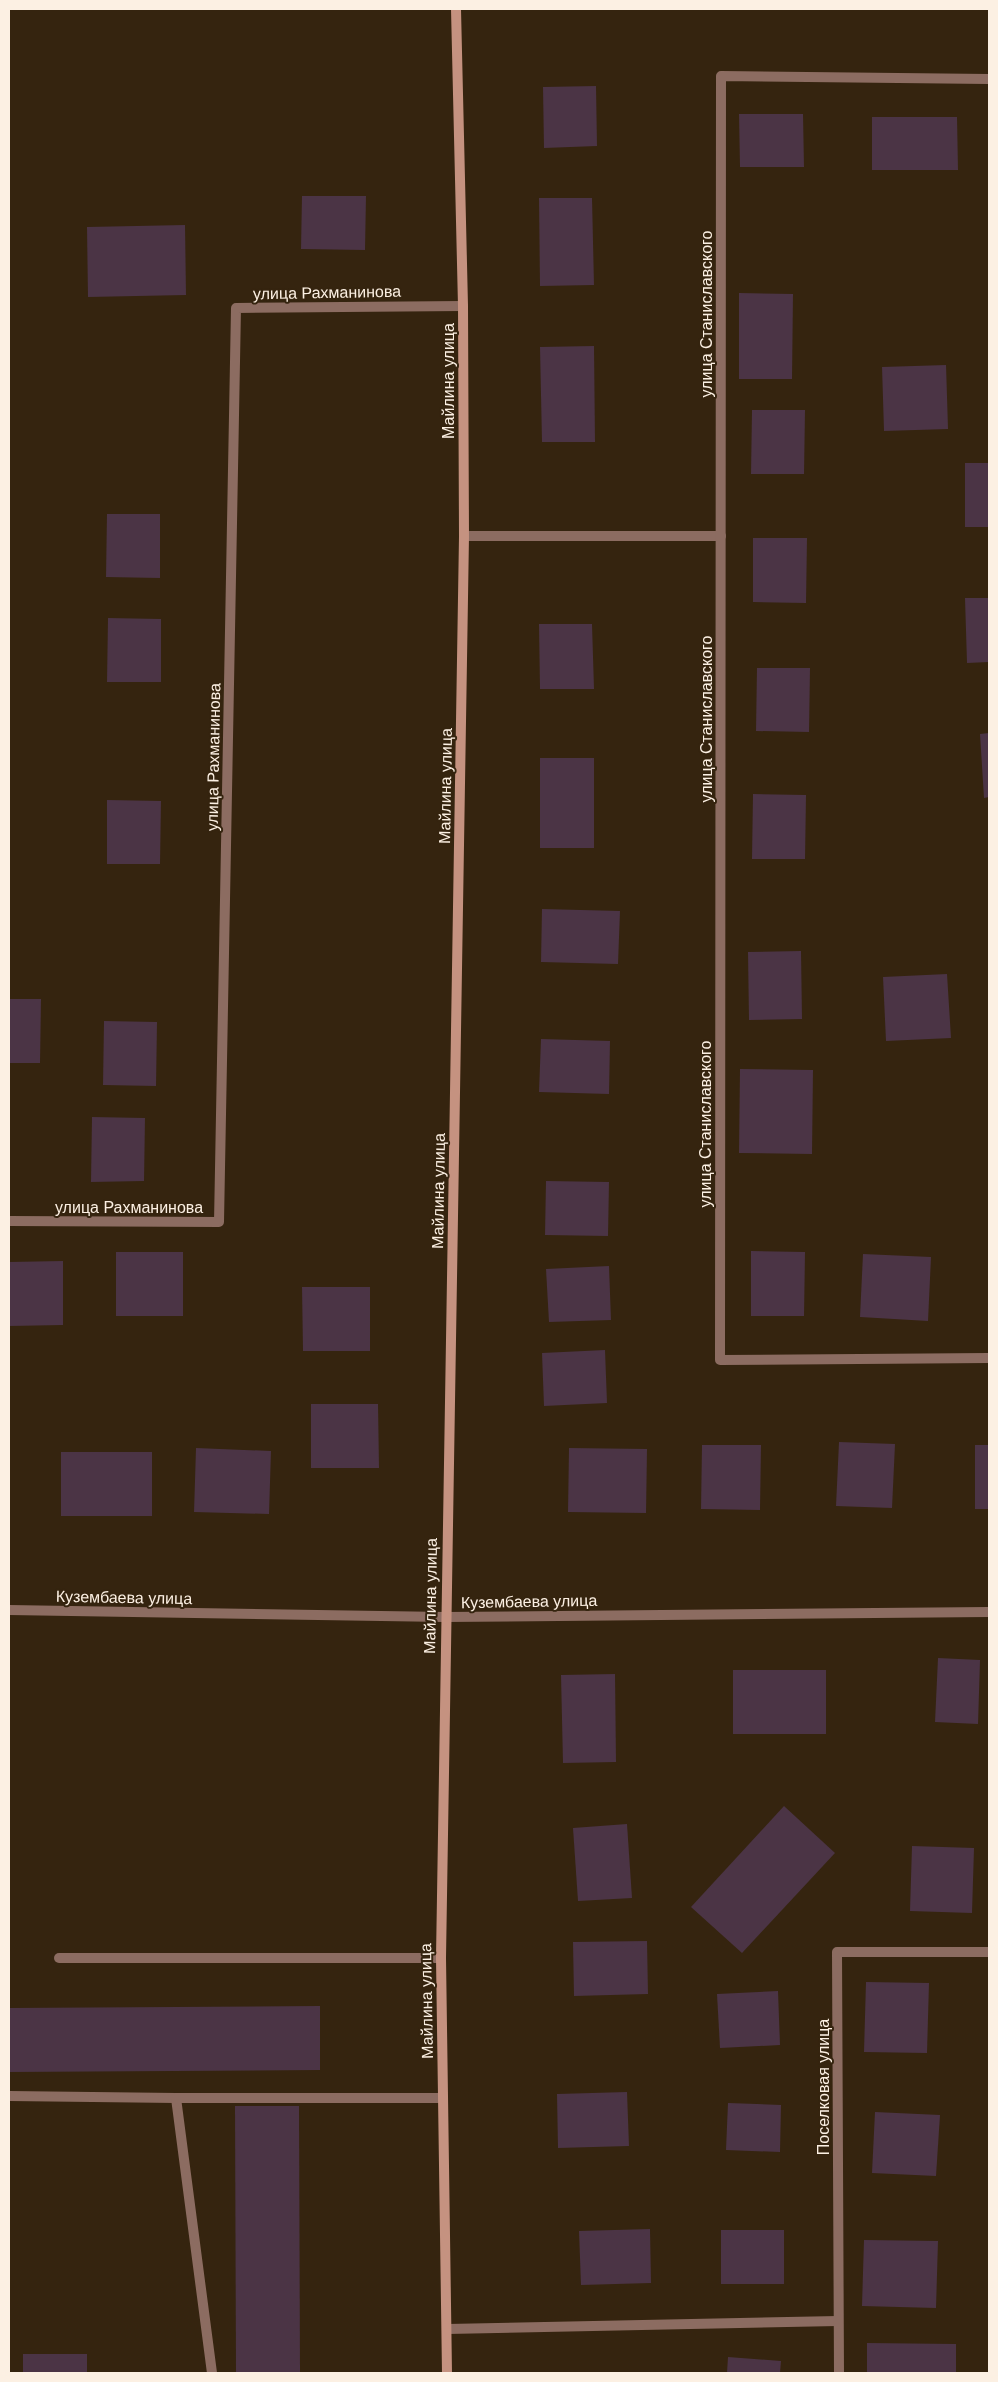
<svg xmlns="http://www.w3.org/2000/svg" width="998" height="2382" font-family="Arial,sans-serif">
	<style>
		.building { fill: #4b3445 }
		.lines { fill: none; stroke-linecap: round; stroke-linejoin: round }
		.service { stroke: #8c6c61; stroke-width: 10 }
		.minor { stroke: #8c6c61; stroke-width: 10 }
		.tertiary { stroke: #8c6c61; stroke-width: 10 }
		.secondary { stroke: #c59280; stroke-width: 10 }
		.labels { text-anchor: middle; stroke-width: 4; stroke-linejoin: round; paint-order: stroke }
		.street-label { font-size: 16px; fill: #fcf0e3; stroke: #35240f }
	</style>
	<rect width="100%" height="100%" fill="#35240f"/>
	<g class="building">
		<polygon points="596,86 597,146 544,148 543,87"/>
		<polygon points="739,114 803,114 804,167 740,167"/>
		<polygon points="872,117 957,117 958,170 872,170"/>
		<polygon points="302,196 366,196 365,250 301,249"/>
		<polygon points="539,198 592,198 594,285 540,286"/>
		<polygon points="185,225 186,295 88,297 87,227"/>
		<polygon points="739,293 793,294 792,379 739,379"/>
		<polygon points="594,346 595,442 542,442 540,347"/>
		<polygon points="946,365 948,429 884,431 882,367"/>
		<polygon points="752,410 805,410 804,474 751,474"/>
		<rect x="965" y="463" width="24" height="64"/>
		<polygon points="107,514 160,514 160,578 106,577"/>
		<polygon points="753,538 807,538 806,603 753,602"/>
		<polygon points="965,598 989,598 989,662 967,663"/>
		<polygon points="108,618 161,619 161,682 107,682"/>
		<polygon points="539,624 592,624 594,689 540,689"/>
		<polygon points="757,668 810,668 809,732 756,731"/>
		<polygon points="989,733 989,797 984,798 980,734"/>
		<rect x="540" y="758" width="54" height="90"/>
		<polygon points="753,794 806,795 805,859 752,859"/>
		<polygon points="107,800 161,801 160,864 107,864"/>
		<polygon points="542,909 620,911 618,964 541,962"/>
		<polygon points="801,951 802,1019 749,1020 748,952"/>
		<polygon points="947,974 951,1038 886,1041 883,977"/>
		<polygon points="9,999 41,999 40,1063 9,1063"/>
		<polygon points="104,1021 157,1022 156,1086 103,1085"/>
		<polygon points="541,1039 610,1041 609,1094 539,1092"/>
		<polygon points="740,1069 813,1070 812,1154 739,1153"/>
		<polygon points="92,1117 145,1118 144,1181 91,1182"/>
		<polygon points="546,1181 609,1182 608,1236 545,1235"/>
		<polygon points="751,1251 805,1252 804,1316 751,1316"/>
		<rect x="116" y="1252" width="67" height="64"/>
		<polygon points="863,1254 931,1257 928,1321 860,1317"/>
		<polygon points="63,1261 63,1325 9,1326 9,1262"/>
		<polygon points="609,1266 611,1320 549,1322 546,1269"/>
		<polygon points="302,1287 370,1287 370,1351 303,1351"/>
		<polygon points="605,1350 607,1403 544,1406 542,1353"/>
		<polygon points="311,1404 378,1404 379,1468 311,1468"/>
		<polygon points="839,1442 895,1444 892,1508 836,1506"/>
		<polygon points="702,1445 761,1445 760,1510 701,1509"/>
		<rect x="975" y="1445" width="14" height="64"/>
		<polygon points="196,1448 271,1451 269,1514 194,1512"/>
		<polygon points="569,1448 647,1449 646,1513 568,1512"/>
		<rect x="61" y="1452" width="91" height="64"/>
		<polygon points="938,1658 980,1660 978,1724 935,1722"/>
		<rect x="733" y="1670" width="93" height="64"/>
		<polygon points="615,1674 616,1762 563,1763 561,1675"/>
		<polygon points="784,1806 835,1853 742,1953 691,1907"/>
		<polygon points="627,1824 632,1898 578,1901 573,1828"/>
		<polygon points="912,1846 974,1848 972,1913 910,1911"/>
		<polygon points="647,1941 648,1994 574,1996 573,1942"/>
		<polygon points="866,1982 929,1983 927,2053 864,2052"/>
		<polygon points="778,1991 780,2045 720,2048 717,1994"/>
		<polygon points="320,2006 320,2070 9,2072 9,2008"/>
		<polygon points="627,2092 629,2146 558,2148 557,2094"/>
		<polygon points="728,2103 781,2105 780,2152 726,2150"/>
		<polygon points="235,2106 299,2106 300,2373 236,2373"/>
		<polygon points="875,2112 940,2115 936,2176 872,2173"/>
		<polygon points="650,2229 651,2283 581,2285 579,2231"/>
		<rect x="721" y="2230" width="63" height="54"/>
		<polygon points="864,2240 938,2241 936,2308 862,2306"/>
		<polygon points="867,2343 956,2344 956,2373 867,2373"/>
		<rect x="23" y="2354" width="64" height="19"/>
		<polygon points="728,2357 781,2361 780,2373 727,2373"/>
	</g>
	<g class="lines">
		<g class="service">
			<polyline points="464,536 721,536"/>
			<polyline points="59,1958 441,1958"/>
			<polyline points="9,2096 176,2098"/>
			<polyline points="212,2373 176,2098 443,2098"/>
		</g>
		<g class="minor">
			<polyline points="989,79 721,76 720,1360 989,1358"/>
			<polyline points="9,1221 219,1222 236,308 463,306"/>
			<polyline points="445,1617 989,1612"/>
			<polyline points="447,2329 838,2321"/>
			<polyline points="839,2373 837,1952 989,1952"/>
		</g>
		<polyline class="tertiary" points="9,1610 445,1617"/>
		<polyline class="secondary" points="447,2373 441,1958 464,536 463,306 456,9"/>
	</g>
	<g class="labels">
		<g class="street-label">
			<text transform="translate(327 292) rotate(-1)" y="6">улица Рахманинова</text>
			<text transform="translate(706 314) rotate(-90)" y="6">улица Станиславского</text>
			<text transform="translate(448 381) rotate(-90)" y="6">Майлина улица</text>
			<text transform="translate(706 719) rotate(-90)" y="6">улица Станиславского</text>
			<text transform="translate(213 757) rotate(-89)" y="6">улица Рахманинова</text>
			<text transform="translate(445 786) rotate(-89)" y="6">Майлина улица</text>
			<text transform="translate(705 1124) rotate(-90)" y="6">улица Станиславского</text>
			<text transform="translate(438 1191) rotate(-89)" y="6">Майлина улица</text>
			<text x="129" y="1213">улица Рахманинова</text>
			<text transform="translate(430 1596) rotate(-89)" y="6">Майлина улица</text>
			<text transform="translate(124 1597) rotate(1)" y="6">Кузембаева улица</text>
			<text transform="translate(529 1601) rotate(-1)" y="6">Кузембаева улица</text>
			<text transform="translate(426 2001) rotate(-91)" y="6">Майлина улица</text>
			<text transform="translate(823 2087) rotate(-90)" y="6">Поселковая улица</text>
		</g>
	</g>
	<rect width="998" height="2382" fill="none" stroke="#fcf0e3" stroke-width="20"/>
</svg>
